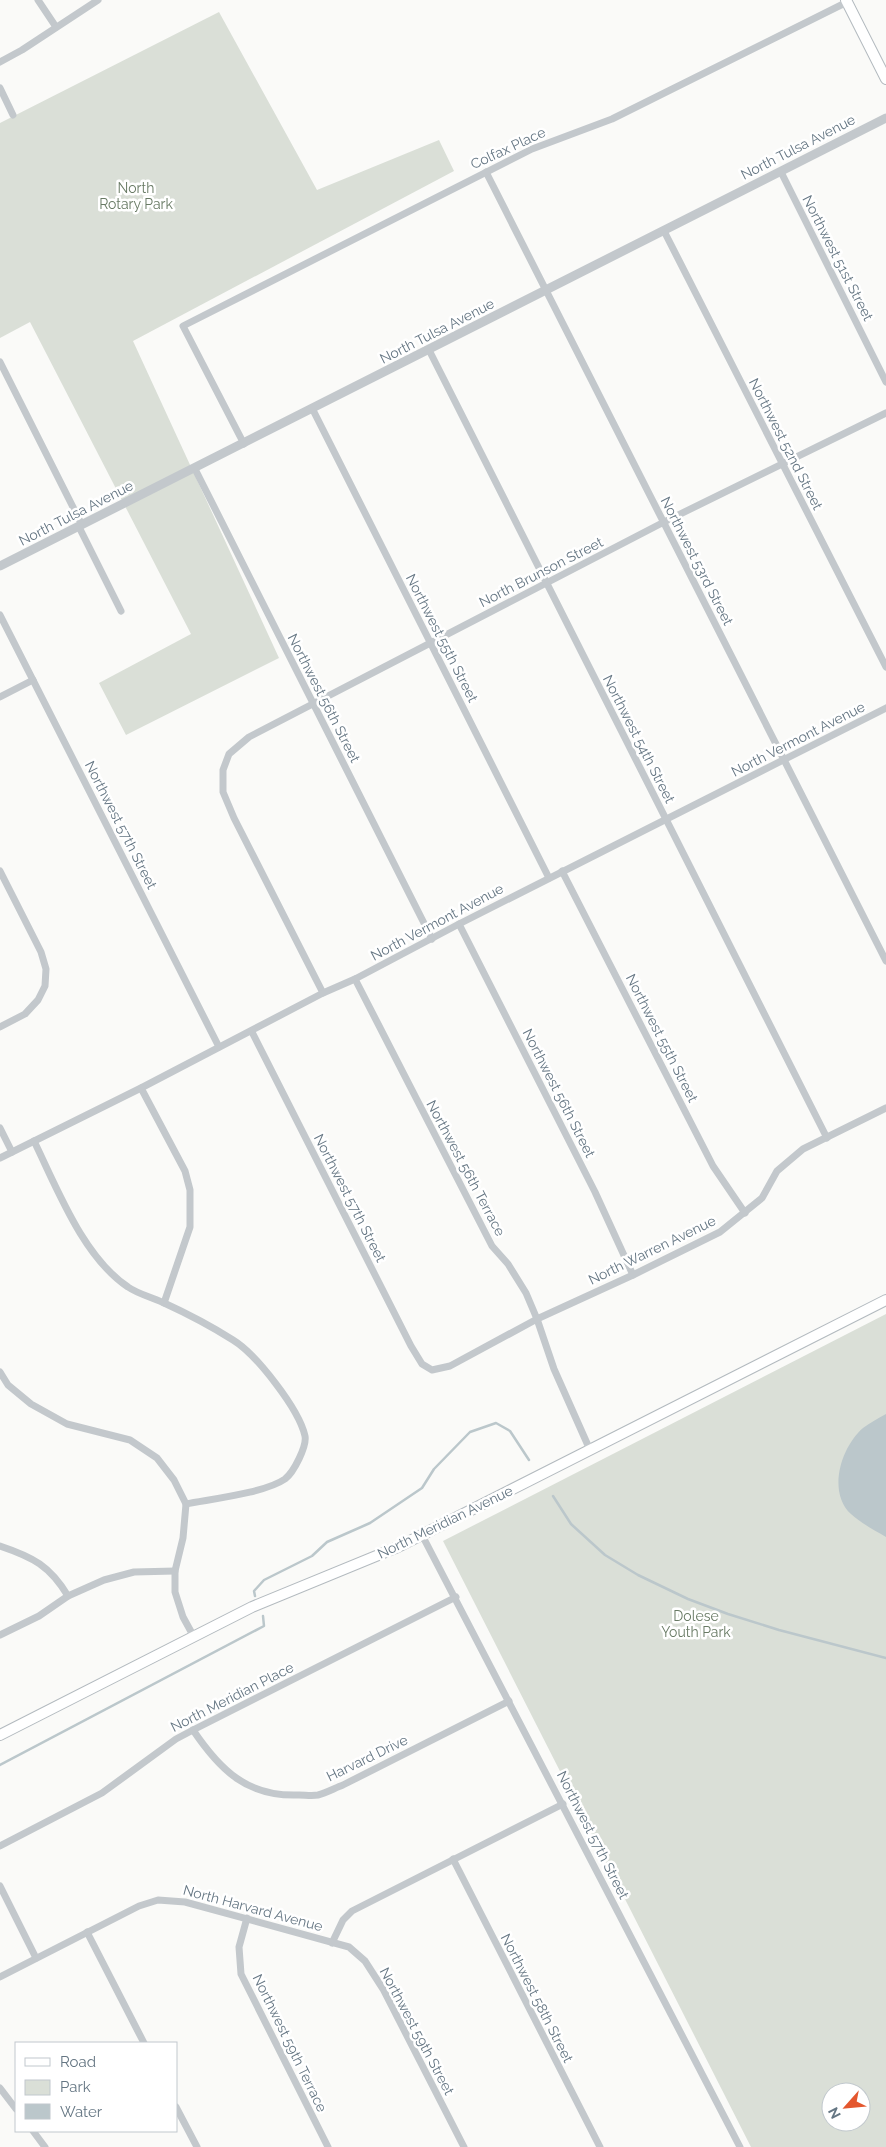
<svg xmlns="http://www.w3.org/2000/svg" width="886" height="2147" font-family="Raleway,sans-serif">
	<style>
		.green { fill: #dadfd7; fill-rule: evenodd }
		.water { fill: #bbc7cb }
		.lines { fill: none; stroke-linecap: round; stroke-linejoin: round }
		.stream { stroke: #bbc7cb; stroke-width: 2.5 }
		.secondary-casing { stroke: #b3babf; stroke-width: 12 }
		.minor { stroke: #c3c8cc; stroke-width: 7 }
		.tertiary { stroke: #c3c8cc; stroke-width: 9 }
		.secondary { stroke: #fff; stroke-width: 10 }
		.labels { text-anchor: middle; stroke-width: 5; stroke-linejoin: round; paint-order: stroke }
		.street-label { font-size: 14px; fill: #657683; stroke: #fff }
		.park-label { font-size: 14px; fill: #687a64; stroke: #fff }
	</style>
	<rect width="100%" height="100%" fill="#fafaf8"/>
	<g class="green">
		<polygon points="219,12 317,190 439,140 454,171 133,341 279,658 126,735 99,683 191,634 30,322 0,338 0,123"/>
		<path d="M886,1314V2147H751L443,1541ZM831,2092H861V2122H831Z"/>
	</g>
	<path class="water" d="M886,1414V1537C874,1530 861,1523 851,1514C827,1492 841,1447 863,1428C870,1423 878,1418 886,1414Z"/>
	<g class="lines">
		<g class="stream">
			<polyline points="553,1496 571,1524 605,1555 638,1575 688,1599 728,1614 779,1630 886,1658"/>
			<polyline points="255,1596 254,1591 264,1580 312,1556 327,1542 370,1523 422,1488 434,1469 470,1432 496,1423 510,1431 529,1460"/>
			<polyline points="0,1765 264,1626 263,1616"/>
		</g>
		<defs>
			<g id="secondary">
				<polyline points="846,0 886,79"/>
				<polyline points="0,1735 252,1607 398,1547 886,1300"/>
			</g>
		</defs>
		<use href="#secondary" class="secondary-casing"/>
		<g class="minor">
			<polyline points="38,0 56,27"/>
			<polyline points="0,62 22,50 98,0"/>
			<polyline points="0,88 13,115"/>
			<polyline points="486,172 886,961"/>
			<polyline points="781,172 886,382"/>
			<polyline points="664,231 886,667"/>
			<polyline points="429,350 827,1138"/>
			<polyline points="0,362 82,525"/>
			<polyline points="313,410 549,878"/>
			<polyline points="244,444 183,326 532,149 612,119 847,2"/>
			<polyline points="195,469 432,939"/>
			<polyline points="79,527 121,611"/>
			<polyline points="0,615 219,1047"/>
			<polyline points="0,697 33,680"/>
			<polyline points="0,871 41,952 46,969 45,986 38,1000 25,1014 0,1027"/>
			<polyline points="562,871 713,1166 745,1213"/>
			<polyline points="459,924 595,1192 633,1275"/>
			<polyline points="355,979 492,1246 508,1264 526,1293 537,1319 554,1369 590,1450"/>
			<polyline points="323,993 234,818 223,792 223,770 229,754 249,737 664,522 886,413"/>
			<polyline points="252,1032 411,1346 422,1364 432,1370 450,1366 537,1319 633,1275 720,1232 762,1198 777,1171 803,1149 886,1108"/>
			<polyline points="141,1088 185,1171 190,1190 190,1227 164,1303"/>
			<polyline points="0,1128 12,1152"/>
			<path d="M34,1141C57,1188 83,1257 128,1287C138,1294 151,1297 162,1302C186,1313 211,1326 233,1340C256,1354 299,1409 305,1436C307,1446 294,1472 285,1479C265,1493 211,1499 186,1504"/>
			<polyline points="0,1158 141,1088 323,993 355,979 459,924 886,708"/>
			<polyline points="0,1372 8,1385 31,1404 67,1424 130,1440 157,1458 174,1480 186,1504 183,1538 175,1571 175,1592 183,1617 194,1637"/>
			<polyline points="422,1535 740,2147"/>
			<path d="M0,1546C33,1557 50,1566 68,1596"/>
			<polyline points="0,1635 39,1616 68,1596 104,1580 134,1572 175,1571"/>
			<path d="M193,1730C220,1770 247,1797 299,1795C305,1795 312,1796 318,1795C326,1793 335,1788 343,1785L509,1701"/>
			<polyline points="0,1846 102,1793 176,1739 193,1730 456,1597"/>
			<polyline points="453,1859 600,2147"/>
			<polyline points="0,1886 36,1958"/>
			<polyline points="247,1918 239,1947 241,1974 328,2147"/>
			<polyline points="87,1932 144,2043"/>
			<polyline points="332,1943 343,1920 352,1911 563,1804"/>
			<polyline points="0,1977 139,1906 158,1900 185,1902 349,1947 365,1961 383,1989 464,2147"/>
			<polyline points="0,2088 16,2109"/>
			<polyline points="176,2107 197,2147"/>
			<polyline points="33,2131 45,2147"/>
		</g>
		<polyline class="tertiary" points="0,566 886,118"/>
		<use href="#secondary" class="secondary"/>
	</g>
	<g class="labels">
		<g class="street-label">
			<text transform="translate(798 147) rotate(-27)" y="5">North Tulsa Avenue</text>
			<text transform="translate(508 148) rotate(-25)" y="5">Colfax Place</text>
			<text transform="translate(838 258) rotate(63)" y="5">Northwest 51st Street</text>
			<text transform="translate(437 331) rotate(-27)" y="5">North Tulsa Avenue</text>
			<text transform="translate(786 444) rotate(63)" y="5">Northwest 52nd Street</text>
			<text transform="translate(76 513) rotate(-27)" y="5">North Tulsa Avenue</text>
			<text transform="translate(697 561) rotate(63)" y="5">Northwest 53rd Street</text>
			<text transform="translate(541 572) rotate(-27)" y="5">North Brunson Street</text>
			<text transform="translate(442 638) rotate(63)" y="5">Northwest 55th Street</text>
			<text transform="translate(324 698) rotate(63)" y="5">Northwest 56th Street</text>
			<text transform="translate(639 739) rotate(63)" y="5">Northwest 54th Street</text>
			<text transform="translate(798 739) rotate(-27)" y="5">North Vermont Avenue</text>
			<text transform="translate(121 825) rotate(63)" y="5">Northwest 57th Street</text>
			<text transform="translate(437 922) rotate(-28)" y="5">North Vermont Avenue</text>
			<text transform="translate(662 1038) rotate(63)" y="5">Northwest 55th Street</text>
			<text transform="translate(559 1093) rotate(63)" y="5">Northwest 56th Street</text>
			<text transform="translate(466 1168) rotate(62)" y="5">Northwest 56th Terrace</text>
			<text transform="translate(350 1198) rotate(63)" y="5">Northwest 57th Street</text>
			<text transform="translate(652 1250) rotate(-26)" y="5">North Warren Avenue</text>
			<text transform="translate(445 1522) rotate(-26)" y="5">North Meridian Avenue</text>
			<text transform="translate(232 1697) rotate(-27)" y="5">North Meridian Place</text>
			<text transform="translate(367 1758) rotate(-26)" y="5">Harvard Drive</text>
			<text transform="translate(593 1835) rotate(63)" y="5">Northwest 57th Street</text>
			<text transform="translate(253 1908) rotate(15)" y="5">North Harvard Avenue</text>
			<text transform="translate(537 1998) rotate(63)" y="5">Northwest 58th Street</text>
			<text transform="translate(417 2031) rotate(62)" y="5">Northwest 59th Street</text>
			<text transform="translate(290 2043) rotate(64)" y="5">Northwest 59th Terrace</text>
		</g>
		<g class="park-label">
			<text x="136" y="193">North<tspan x="136" dy="16">Rotary Park</tspan></text>
			<text x="696" y="1621">Dolese<tspan x="696" dy="16">Youth Park</tspan></text>
		</g>
	</g>
	<rect x="15" y="2042" width="162" height="90" fill="#ffffff" stroke="#c1c8cd"/>
	<rect x="25" y="2058" width="25" height="8" fill="#ffffff" stroke="#c1c8cd"/>
	<text x="60" y="2067" font-size="15" fill="#657683">Road</text>
	<rect x="25" y="2080" width="25" height="15" fill="#dadfd7" stroke="#c1c8cd"/>
	<text x="60" y="2092" font-size="15" fill="#657683">Park</text>
	<rect x="25" y="2104" width="25" height="15" fill="#bbc7cb" stroke="#c1c8cd"/>
	<text x="60" y="2117" font-size="15" fill="#657683">Water</text>
	<g transform="translate(846 2107) rotate(243)"><circle r="24" fill="#ffffff" stroke="#c1c8cd"/>
	<path d="M0-4L9 19L0 12L-9 19Z" fill="#e4572e"/>
	<text y="-8" font-size="14" font-weight="bold" text-anchor="middle" fill="#657683">N</text>
	</g>
</svg>
